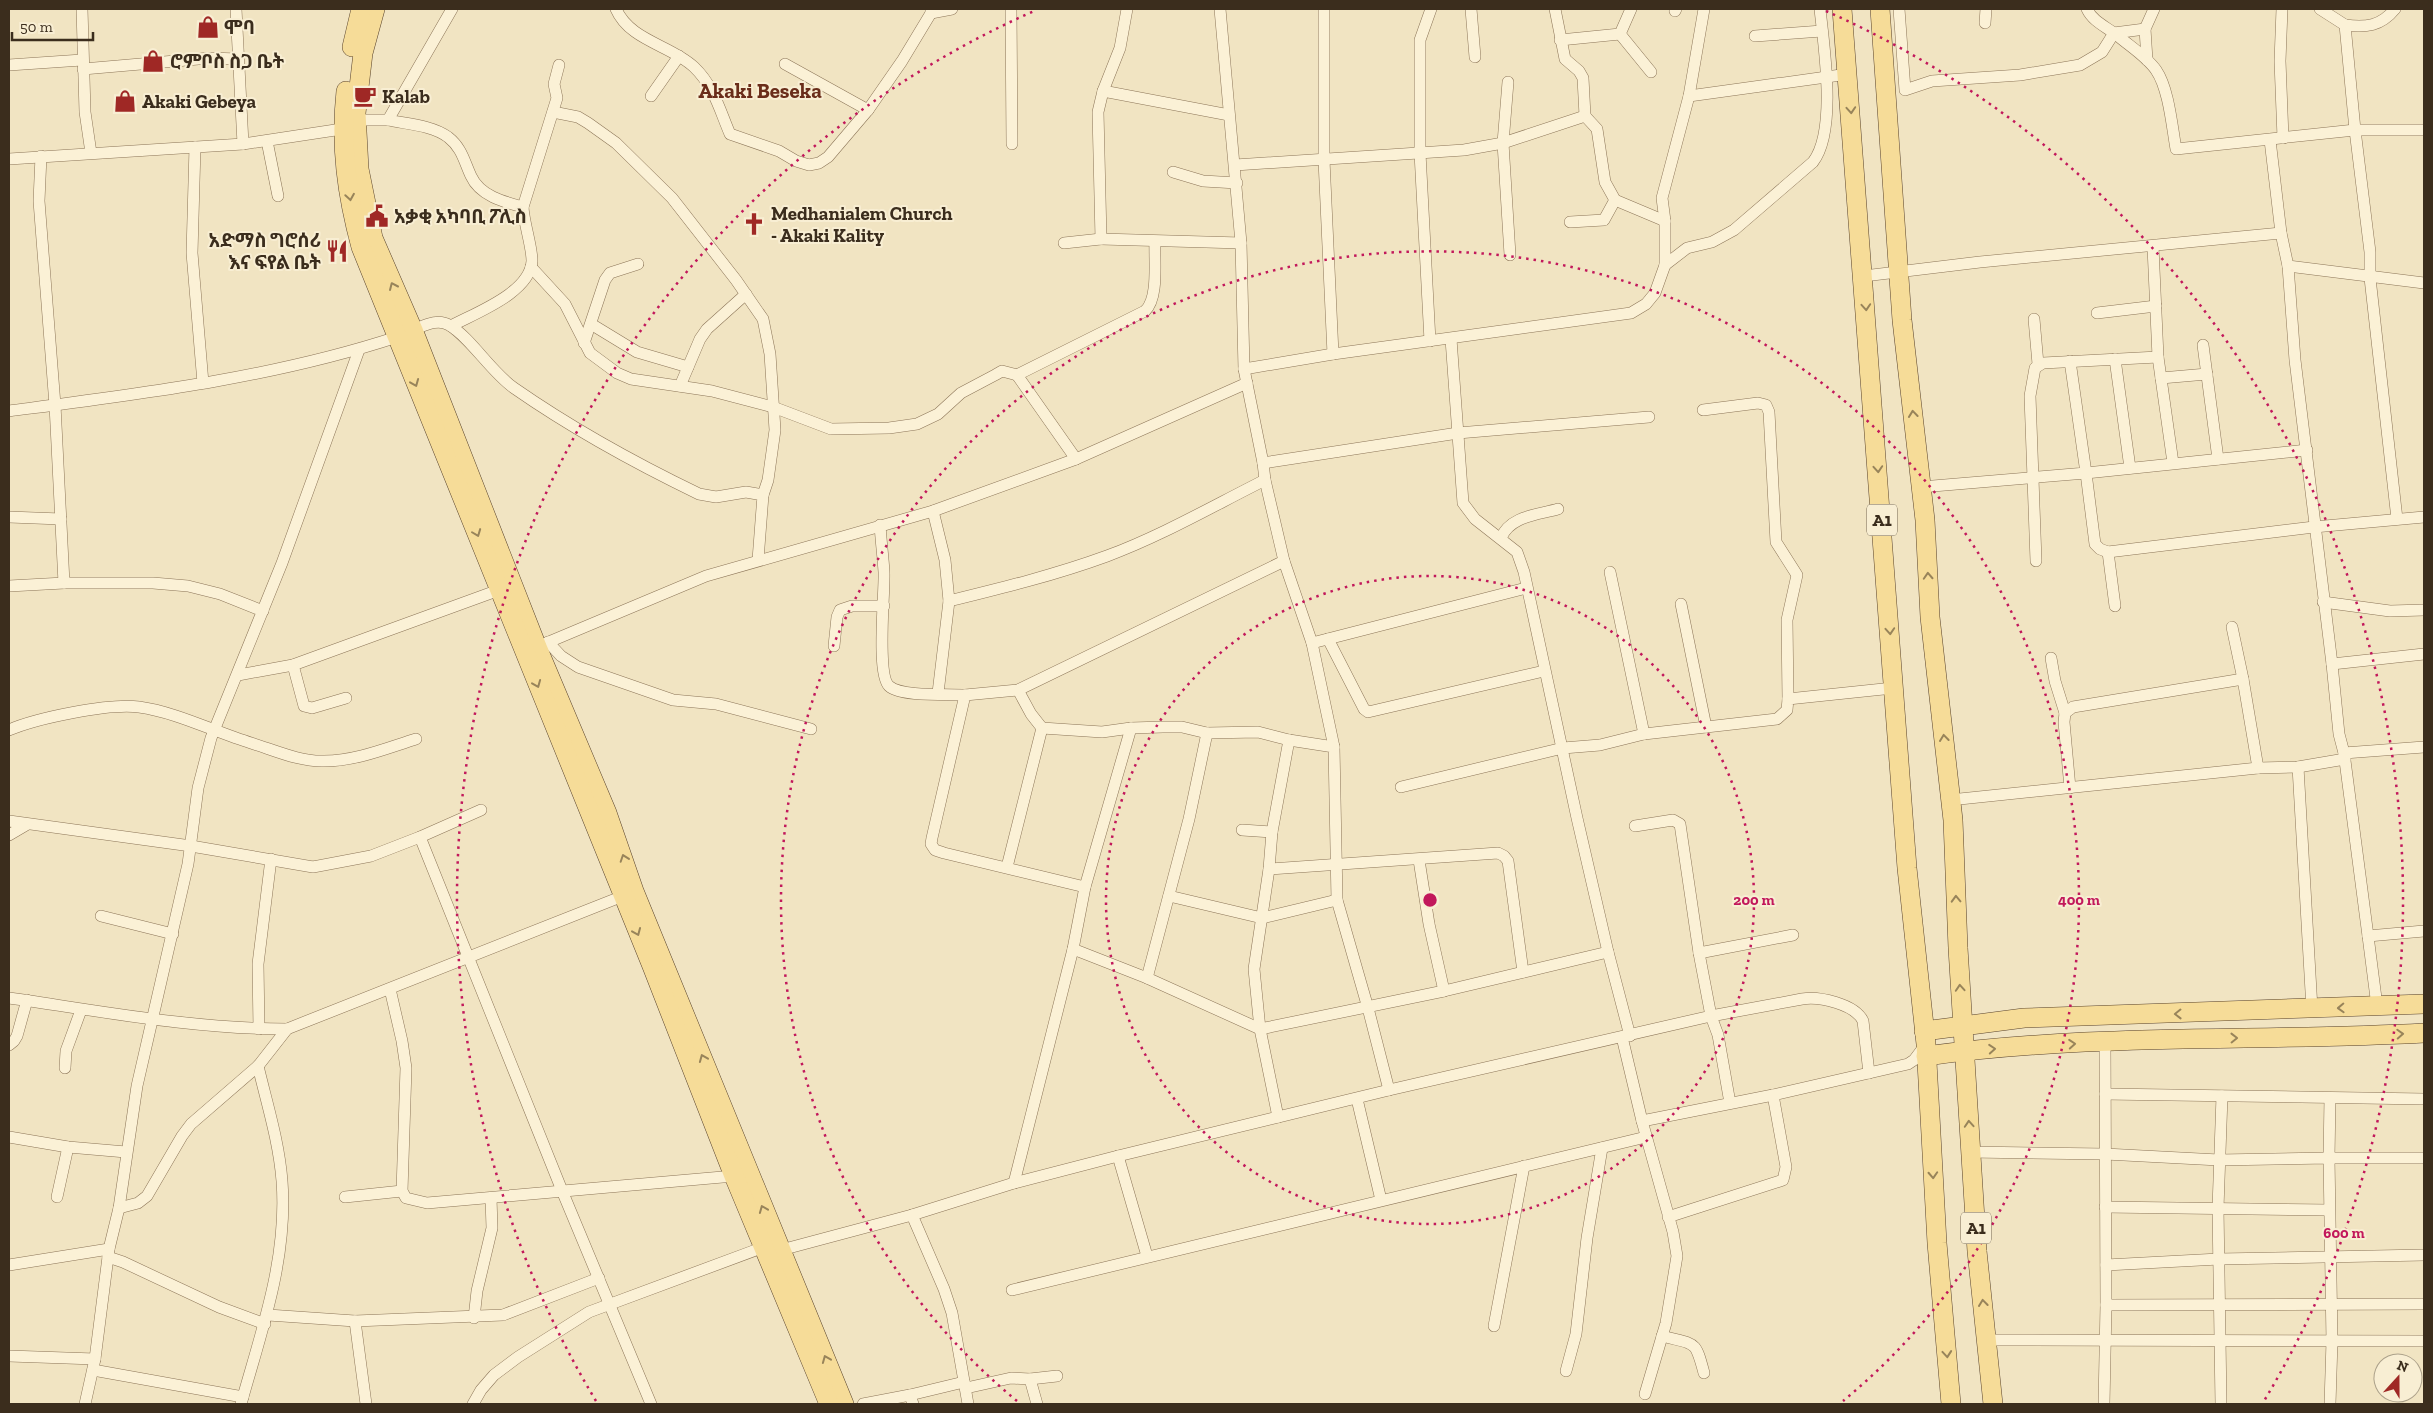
<svg xmlns="http://www.w3.org/2000/svg" width="2433" height="1413" font-family="'Zilla Slab','Noto Sans Ethiopic',serif">
	<style>
		.lines { fill: none; stroke-linecap: round; stroke-linejoin: round }
		.street-casing { stroke: #8c7558; stroke-width: 12 }
		.primary-casing { stroke: #59432d; stroke-width: 20 }
		.street { stroke: #fbf1d6; stroke-width: 11 }
		.primary { stroke: #f6dc98; stroke-width: 19 }
		.oneway { stroke: #98845a }
		.ring { fill: none; stroke: #c2185b; stroke-width: 2.5; stroke-dasharray: 2.5 5 }
		.labels { text-anchor: middle; stroke-width: 4; stroke-linejoin: round; paint-order: stroke }
		.shield { fill: #f8eed3; stroke: #746754; stroke-width: 1 }
		.shield-label { font-size: 18px; font-weight: bold; fill: #3b2d1d }
		.poi-label { font-size: 19px; font-weight: bold; fill: #3b2d1d; stroke: #f8eed3; text-anchor: start }
		.quarter-label { font-size: 21px; font-weight: bold; fill: #6a2d1a; stroke: #f8eed3 }
		.centre { fill: #c2185b; stroke: #f8eed3; stroke-width: 2.5 }
		.ring-label { font-size: 15px; text-anchor: middle; font-weight: bold; fill: #c2185b; stroke: #f8eed3; stroke-width: 4; stroke-linejoin: round; paint-order: stroke }
	</style>
	<rect width="100%" height="100%" fill="#f1e4c2"/>
	<g class="lines">
		<defs>
			<g id="street">
				<polyline points="82,9 85,112 91,153"/>
				<polyline points="236,9 243,144"/>
				<path d="M616,9C630,41 671,45 694,67C714,86 720,111 730,134L779,151L796,161L809,165L819,163L828,157L868,110L902,61L931,13V9"/>
				<polyline points="1011,9 1012,144"/>
				<polyline points="1324,9 1324,160 1333,354"/>
				<polyline points="1471,9 1475,57"/>
				<polyline points="1555,9 1565,59 1579,71 1583,78 1585,116"/>
				<polyline points="1899,9 1905,90 1932,81 2020,75 2080,65 2102,52 2114,33 2145,29"/>
				<path d="M2087,9C2093,22 2107,27 2118,36C2131,47 2147,57 2156,70C2169,89 2172,127 2176,149L2355,130H2424"/>
				<polyline points="2282,9 2280,61 2283,138"/>
				<polyline points="2320,9 2345,25 2355,130 2370,252 2370,278 2397,519"/>
				<polyline points="1675,11 1676,9"/>
				<polyline points="931,13 952,9"/>
				<polyline points="1985,23 1986,9"/>
				<path d="M2345,25C2366,28 2381,26 2395,9"/>
				<polyline points="1620,34 1651,72"/>
				<polyline points="1755,36 1822,31"/>
				<polyline points="1560,40 1620,34 1631,9"/>
				<polyline points="2147,60 2145,29 2154,9"/>
				<polyline points="785,64 868,110"/>
				<polyline points="9,65 82,60"/>
				<polyline points="83,69 210,58 238,59"/>
				<polyline points="1508,82 1503,143 1510,255"/>
				<polyline points="1103,91 1120,48 1127,9"/>
				<polyline points="651,96 679,56"/>
				<polyline points="1689,96 1848,74"/>
				<polyline points="553,112 578,117 588,123 616,143 672,198 736,280 763,319 770,354 775,430 768,480 763,495"/>
				<polyline points="1229,115 1103,91 1098,112 1101,239 1241,243"/>
				<polyline points="356,120 388,120 452,9"/>
				<path d="M388,120C406,124 432,125 448,137C462,148 464,161 471,176C480,196 504,202 523,207"/>
				<polyline points="2270,140 2281,233 2288,266 2295,360 2332,664 2339,734 2344,753 2368,936"/>
				<polyline points="267,141 278,196"/>
				<polyline points="195,147 192,253 203,383"/>
				<polyline points="41,156 39,201 55,405 64,583"/>
				<polyline points="9,159 243,144 342,129"/>
				<polyline points="1235,165 1464,150 1503,143 1585,116 1597,129 1605,182 1615,200 1665,221"/>
				<polyline points="1173,172 1203,181 1237,183"/>
				<polyline points="1570,222 1604,220 1615,200"/>
				<polyline points="1064,243 1101,239"/>
				<polyline points="2153,247 2158,357 2173,463"/>
				<path d="M1665,265L1687,248L1712,242L1734,230L1813,162C1837,131 1824,47 1820,9"/>
				<polyline points="2288,266 2424,283"/>
				<polyline points="531,267 565,304 590,353 617,373 631,379 712,391 773,407 831,429 889,428 917,424 938,414 961,393 995,375 1002,371 1017,375"/>
				<polyline points="1864,276 1980,262 2281,233"/>
				<polyline points="2097,313 2156,306"/>
				<polyline points="2034,319 2038,364"/>
				<polyline points="591,324 637,352 688,367"/>
				<path d="M451,326C475,313 530,293 532,261C532,246 524,224 523,207L557,98L554,84L559,65"/>
				<path d="M413,330C424,326 437,318 449,325C471,338 491,372 514,388C570,427 639,465 699,494L716,497L746,492L763,495L758,560"/>
				<polyline points="1451,339 1463,503 1475,519 1517,552 1524,572 1577,818 1608,952 1630,1036"/>
				<polyline points="1430,341 1420,153 1420,40 1431,9"/>
				<polyline points="584,343 605,280 610,273 638,264"/>
				<polyline points="2203,345 2218,459"/>
				<polyline points="2115,359 2130,468"/>
				<polyline points="1244,369 1333,354 1631,313 1646,304 1655,293 1665,265 1665,221 1662,198 1689,96 1704,9"/>
				<polyline points="2161,378 2207,374"/>
				<polyline points="680,386 700,339 707,329 746,294"/>
				<polyline points="1703,410 1758,403 1766,405 1769,412 1776,542 1797,575 1787,620 1788,699"/>
				<path d="M9,411C139,394 272,378 397,337"/>
				<polyline points="2307,450 2086,473 2095,544 2100,549 2108,552 2314,527 2424,517"/>
				<path d="M1076,459L1017,375L1145,311C1159,298 1154,261 1155,242"/>
				<polyline points="1263,463 1458,433 1649,417"/>
				<polyline points="1921,487 2086,473 2070,361"/>
				<path d="M933,511L945,560L949,601C1002,588 1055,575 1107,556C1161,536 1213,506 1265,480"/>
				<polyline points="9,517 61,519"/>
				<path d="M880,525C881,541 883,556 884,572C885,592 876,674 889,686C901,697 947,694 965,695"/>
				<path d="M1501,538C1510,516 1537,515 1558,509"/>
				<polyline points="2108,552 2115,606"/>
				<polyline points="1284,561 1312,643 1334,747"/>
				<polyline points="2036,561 2030,396 2035,368 2043,363 2158,357"/>
				<polyline points="1610,572 1644,734"/>
				<polyline points="9,586 64,583 153,583 188,586 220,594 263,611"/>
				<polyline points="2323,602 2390,611 2424,610"/>
				<polyline points="1681,604 1706,727"/>
				<polyline points="2232,627 2243,679"/>
				<polyline points="1328,639 1364,709 1368,712 1544,671"/>
				<polyline points="548,642 561,656 578,667 673,700 716,704 811,729"/>
				<polyline points="1312,643 1526,588"/>
				<polyline points="834,646 837,617 840,610 852,606 884,606"/>
				<polyline points="532,649 706,576 933,511 1076,459 1247,383"/>
				<polyline points="2051,658 2055,681 2065,713"/>
				<polyline points="2332,664 2424,654"/>
				<polyline points="293,665 304,706 312,708 346,698"/>
				<polyline points="238,675 293,665 499,590"/>
				<polyline points="938,693 949,601"/>
				<polyline points="1042,728 1102,732 1131,728 1163,727 1182,727 1207,733 1258,732 1289,740 1334,747 1337,900 1368,1008 1389,1090"/>
				<path d="M9,730C37,718 109,703 139,707C176,712 215,732 251,743C274,750 300,762 324,761C356,761 387,748 416,739"/>
				<polyline points="2344,753 2424,747"/>
				<polyline points="2298,767 2312,1009"/>
				<polyline points="1401,787 1563,748 1600,745 1644,734 1777,719 1787,710 1788,699 1893,688"/>
				<polyline points="2070,788 2064,722 2065,713 2073,707 2243,679 2258,768"/>
				<polyline points="1950,800 2258,768 2298,767 2345,759"/>
				<polyline points="9,821 191,846 313,867 371,856 420,837 481,810"/>
				<polyline points="1635,826 1673,820 1680,824 1699,953 1711,1016 1718,1035 1730,1103"/>
				<polyline points="1242,830 1272,832"/>
				<polyline points="9,835 26,825"/>
				<polyline points="420,837 563,1193 651,1404"/>
				<polyline points="1419,860 1429,924 1444,991"/>
				<polyline points="1007,867 1042,728 1031,714 1018,690"/>
				<polyline points="1269,869 1498,853 1504,856 1508,861 1523,972"/>
				<polyline points="1085,887 944,853 935,850 931,844 932,838 965,695 1018,690 1284,561 1265,480 1263,463 1244,369 1241,243 1220,9"/>
				<polyline points="1169,896 1262,918 1337,900"/>
				<polyline points="101,916 173,934"/>
				<polyline points="1073,949 1085,887 1131,728"/>
				<polyline points="1699,953 1793,935"/>
				<polyline points="1147,978 1189,819 1207,733"/>
				<polyline points="390,989 402,1041 406,1068 402,1191 406,1198 427,1203 734,1176"/>
				<path d="M9,998C101,1011 193,1029 287,1029"/>
				<polyline points="2377,1006 2368,936 2424,931"/>
				<polyline points="259,1029 258,964 271,859"/>
				<polyline points="1622,1037 1642,1121 1673,1232 1677,1256 1666,1323 1645,1394"/>
				<polyline points="9,1045 14,1041 17,1036 27,1000"/>
				<polyline points="65,1068 66,1051 81,1010"/>
				<polyline points="2105,1094 2424,1099"/>
				<polyline points="2330,1098 2329,1158 2424,1158"/>
				<polyline points="1357,1099 1381,1200"/>
				<polyline points="1278,1117 1260,1029 1254,969 1269,869 1272,832 1289,740"/>
				<polyline points="1642,1121 1773,1095 1908,1064 1914,1060 1926,1044"/>
				<polyline points="9,1137 68,1147 126,1152"/>
				<polyline points="1971,1152 2105,1154 2219,1160 2329,1158 2332,1341 2330,1404"/>
				<polyline points="1118,1156 1147,1256"/>
				<polyline points="1014,1183 1073,949 1147,978 1260,1029 1444,991 1608,952"/>
				<polyline points="57,1197 68,1147"/>
				<polyline points="345,1197 402,1191"/>
				<polyline points="2105,1207 2329,1210"/>
				<polyline points="119,1208 138,1203 147,1196 182,1136 191,1124 258,1066 287,1029 623,896"/>
				<polyline points="912,1215 944,1289 952,1313 968,1404"/>
				<polyline points="1668,1217 1783,1180 1786,1167 1773,1095"/>
				<path d="M781,1250L912,1215L1014,1183L1118,1156L1389,1090L1711,1016L1802,999C1819,996 1855,1004 1863,1021L1869,1073"/>
				<polyline points="108,1257 123,1262 219,1307 265,1324"/>
				<polyline points="9,1265 109,1249"/>
				<polyline points="2106,1265 2219,1259 2424,1255"/>
				<polyline points="1012,1290 1646,1137"/>
				<polyline points="2106,1305 2424,1304"/>
				<polyline points="268,1315 355,1321 503,1315 599,1278"/>
				<polyline points="474,1318 477,1291 492,1228 491,1198"/>
				<polyline points="355,1321 366,1404"/>
				<polyline points="1494,1326 1524,1166"/>
				<path d="M1662,1336C1696,1345 1695,1339 1704,1373"/>
				<polyline points="1987,1340 2424,1341"/>
				<polyline points="9,1356 95,1359"/>
				<polyline points="93,1370 243,1397"/>
				<polyline points="1566,1371 1576,1334 1587,1238 1602,1148"/>
				<polyline points="1030,1379 1037,1404"/>
				<polyline points="966,1388 1011,1378 1030,1379 1057,1376"/>
				<polyline points="910,1395 964,1382"/>
				<polyline points="85,1404 95,1359 109,1249 119,1208 137,1086 188,864 198,788 211,738 282,563 359,350"/>
				<path d="M241,1404C261,1332 288,1259 282,1181C279,1142 267,1104 258,1066"/>
				<polyline points="473,1404 481,1390 494,1375 518,1357 589,1312 764,1247"/>
				<polyline points="863,1404 910,1395 913,1404"/>
				<polyline points="2104,1404 2106,1305 2105,1042"/>
				<polyline points="2221,1404 2218,1208 2222,1096"/>
			</g>
			<g id="primary">
				<polyline points="375,9 363,53 356,113 359,169 373,238 413,330 537,647 607,813 634,891 844,1404"/>
				<polyline points="1842,9 1907,868 1926,1044 1937,1243 1951,1404"/>
				<polyline points="1880,9 1902,320 1925,520 1930,617 1953,820 1958,948 1977,1251 1993,1404"/>
				<polyline points="352,47 361,9"/>
				<path d="M346,91C340,146 347,195 361,247L652,966L734,1176L829,1404"/>
				<polyline points="1924,1031 2024,1018 2424,1004"/>
				<path d="M1926,1056C2091,1033 2258,1042 2424,1033"/>
			</g>
		</defs>
		<use href="#street" class="street-casing"/>
		<use href="#primary" class="primary-casing"/>
		<use href="#street" class="street"/>
		<use href="#primary" class="primary"/>
	</g>
	<defs><path id="oneway-chevron" d="M-2-3.5L2.5 0L-2 3.5" fill="none" stroke-width="1.6" stroke-linecap="round" stroke-linejoin="round" transform="scale(1.25)"/></defs>
	<g class="oneway">
		<use href="#oneway-chevron" transform="translate(1851 110) rotate(86)"/>
		<use href="#oneway-chevron" transform="translate(350 197) rotate(81)"/>
		<use href="#oneway-chevron" transform="translate(393 286) rotate(-114)"/>
		<use href="#oneway-chevron" transform="translate(1866 307) rotate(86)"/>
		<use href="#oneway-chevron" transform="translate(415 383) rotate(68)"/>
		<use href="#oneway-chevron" transform="translate(1913 414) rotate(-96)"/>
		<use href="#oneway-chevron" transform="translate(1878 469) rotate(86)"/>
		<use href="#oneway-chevron" transform="translate(477 533) rotate(69)"/>
		<use href="#oneway-chevron" transform="translate(1928 576) rotate(-93)"/>
		<use href="#oneway-chevron" transform="translate(1890 631) rotate(86)"/>
		<use href="#oneway-chevron" transform="translate(537 684) rotate(68)"/>
		<use href="#oneway-chevron" transform="translate(1944 738) rotate(-97)"/>
		<use href="#oneway-chevron" transform="translate(624 858) rotate(-109)"/>
		<use href="#oneway-chevron" transform="translate(1956 899) rotate(-92)"/>
		<use href="#oneway-chevron" transform="translate(637 932) rotate(67)"/>
		<use href="#oneway-chevron" transform="translate(1960 988) rotate(-94)"/>
		<use href="#oneway-chevron" transform="translate(2341 1008) rotate(178)"/>
		<use href="#oneway-chevron" transform="translate(2178 1014) rotate(179)"/>
		<use href="#oneway-chevron" transform="translate(2400 1034) rotate(-3)"/>
		<use href="#oneway-chevron" transform="translate(2234 1038) rotate(-1)"/>
		<use href="#oneway-chevron" transform="translate(2072 1044) rotate(-4)"/>
		<use href="#oneway-chevron" transform="translate(1992 1049) rotate(-4)"/>
		<use href="#oneway-chevron" transform="translate(703 1058) rotate(-112)"/>
		<use href="#oneway-chevron" transform="translate(1969 1124) rotate(-94)"/>
		<use href="#oneway-chevron" transform="translate(1933 1175) rotate(87)"/>
		<use href="#oneway-chevron" transform="translate(763 1209) rotate(-112)"/>
		<use href="#oneway-chevron" transform="translate(1983 1303) rotate(-97)"/>
		<use href="#oneway-chevron" transform="translate(1947 1354) rotate(85)"/>
		<use href="#oneway-chevron" transform="translate(826 1359) rotate(-112)"/>
	</g>
	<g class="ring">
		<circle cx="1430" cy="900" r="324"/>
		<path d="M1017 1401A649 649 0 1 1 1843 1401"/>
		<path d="M596 1401A973 973 0 0 1 1034 11M1826 11A973 973 0 0 1 2264 1401"/>
	</g>
	<defs>
		<symbol id="shop-bare" viewBox="-9 -9 18 18"><path d="M-5-2.5h2.3a2.7 3.5 0 0 1 5.4 0H5L5.5 6h-11ZM-1.5-2.5h3a1.5 2.3 0 0 0-3 0Z" fill="#9f2825" stroke="#f8eed3" stroke-width="2.5" paint-order="stroke"/></symbol>
		<symbol id="cafe-bare" viewBox="-9 -9 18 18"><path d="M-5.5-4.5H6V0H3Q3 3.5 0 3.5H-2.5Q-5.5 3.5-5.5 0ZM3-3.2v2h1.7v-2ZM-6 4.5H4V6H-6Z" fill="#9f2825" stroke="#f8eed3" stroke-width="2.5" paint-order="stroke"/></symbol>
		<symbol id="civic-bare" viewBox="-9 -9 18 18"><path d="M-.6-6.5H3V-4.5H.6V-3L4-1V1h2V6H-6V1h2V-1L-.6-3ZM-1.2 2.5V6h2.4V2.5Z" fill="#9f2825" stroke="#f8eed3" stroke-width="2.5" paint-order="stroke"/></symbol>
		<symbol id="church-bare" viewBox="-9 -9 18 18"><path d="M-1.2-6h2.4v3.5h3.3v2.4h-3.3V6h-2.4V-.1h-3.3v-2.4h3.3Z" fill="#9f2825" stroke="#f8eed3" stroke-width="2.5" paint-order="stroke"/></symbol>
		<symbol id="restaurant-bare" viewBox="-9 -9 18 18"><path d="M-5-6h1v4h1v-4h1v4h1v-4h1v5L-1.5 .5V6h-2V.5L-5-1ZM5-6V6H3V1.5H1.5Q1.5-4 5-6Z" fill="#9f2825" stroke="#f8eed3" stroke-width="2.5" paint-order="stroke"/></symbol>
	</defs>
	<g fill-rule="evenodd">
		<use href="#shop-bare" x="192" y="11" width="32" height="32"/>
		<use href="#shop-bare" x="137" y="45" width="32" height="32"/>
		<use href="#cafe-bare" x="349" y="80" width="32" height="32"/>
		<use href="#shop-bare" x="109" y="85" width="32" height="32"/>
		<use href="#civic-bare" x="361" y="200" width="32" height="32"/>
		<use href="#church-bare" x="738" y="208" width="32" height="32"/>
		<use href="#restaurant-bare" x="321" y="235" width="32" height="32"/>
	</g>
	<g class="labels">
		<g class="shield">
			<rect x="1867" y="504.5" width="30" height="31" rx="4"/>
			<rect x="1961" y="1212.5" width="30" height="31" rx="4"/>
		</g>
		<g class="shield-label">
			<text x="1882" y="526">A1</text>
			<text x="1976" y="1234">A1</text>
		</g>
		<g class="poi-label">
			<text x="224" y="34">ሞባ</text>
			<text x="170" y="68">ሮምቦስ ስጋ ቤት</text>
			<text x="382" y="103">Kalab</text>
			<text x="142" y="108">Akaki Gebeya</text>
			<text x="771" y="220">Medhanialem Church<tspan x="771" dy="22">- Akaki Kality</tspan></text>
			<text x="394" y="223">አቃቂ አካባቢ ፖሊስ</text>
			<text x="321" y="247" text-anchor="end">አድማስ ግሮሰሪ<tspan x="321" dy="22">እና ፍየል ቤት</tspan></text>
		</g>
		<g class="quarter-label">
			<text x="760" y="98">Akaki Beseka</text>
		</g>
	</g>
	<circle cx="1430" cy="900" r="8" class="centre"/>
	<g class="ring-label">
		<text x="1754" y="905">200 m</text>
		<text x="2079" y="905">400 m</text>
		<text x="2344" y="1238">600 m</text>
	</g>
	<rect width="2433" height="1413" fill="none" stroke="#3b2d1d" stroke-width="20"/>
	<g transform="translate(2398 1378) rotate(21)"><circle r="24" fill="#f8eed3" stroke="#aca18a"/>
	<path d="M0-4L9 19L0 12L-9 19Z" fill="#9f2825"/>
	<text y="-8" font-size="14" font-weight="bold" text-anchor="middle" fill="#3b2d1d">N</text>
	</g>
	<path d="M12 32v8h81v-8" fill="none" stroke="#3b2d1d" stroke-width="2.5"/>
	<text x="20" y="32" font-size="15" fill="#3b2d1d" stroke="#f8eed3" stroke-width="4" paint-order="stroke">50 m</text>
</svg>
